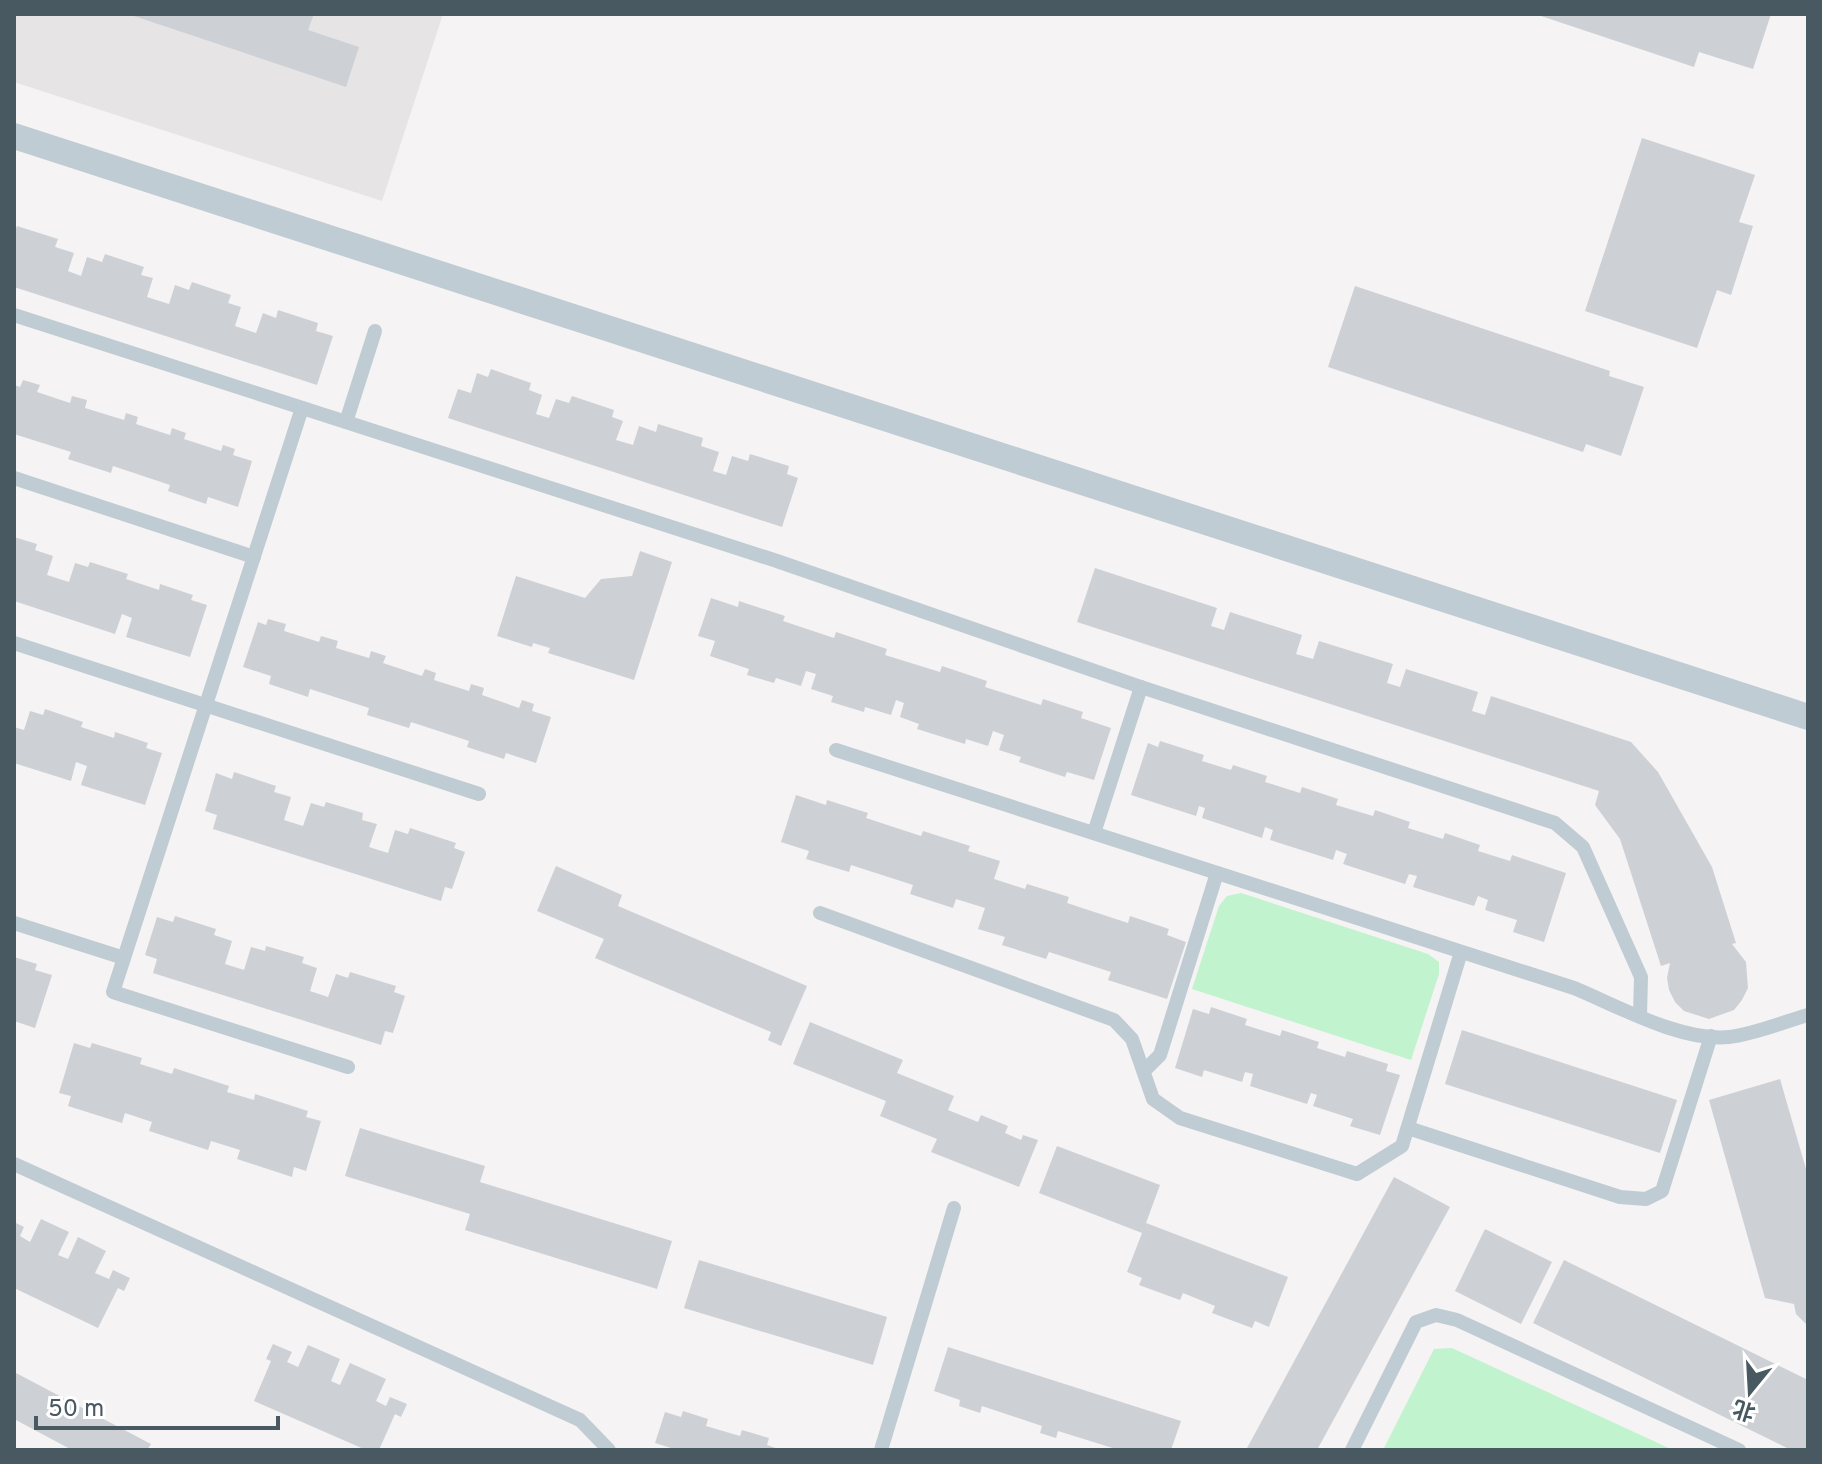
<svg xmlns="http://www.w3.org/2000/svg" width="1822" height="1464" font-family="Overpass,'Noto Sans SC',sans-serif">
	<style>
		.education { fill: #e6e4e5 }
		.green { fill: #c1f3ce }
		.building { fill: #cdd1d5 }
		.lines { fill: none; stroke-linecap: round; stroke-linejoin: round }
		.lane { stroke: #c0ccd3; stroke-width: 14 }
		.street { stroke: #c0ccd3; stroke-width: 26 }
	</style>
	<rect width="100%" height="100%" fill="#f5f3f3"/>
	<polygon class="education" points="14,14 443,14 382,201 14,82"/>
	<g class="green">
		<polygon points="1241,893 1428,954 1439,962 1439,974 1411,1060 1192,989 1219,906 1227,896"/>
		<polygon points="1452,1348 1673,1450 1383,1450 1434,1349"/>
	</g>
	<g class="building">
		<polygon points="128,14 314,14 308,30 359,47 346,87"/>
		<polygon points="1535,14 1771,14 1753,69 1699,52 1694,67"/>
		<polygon points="1642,138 1755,175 1739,222 1753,226 1731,295 1717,290 1697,348 1585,311"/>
		<polygon points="17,226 58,239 55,247 74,253 68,271 81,276 87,257 102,262 105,254 144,267 141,275 153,278 147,297 169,304 175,285 189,290 192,282 231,295 228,303 241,307 235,326 256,333 263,313 276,318 278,310 318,323 316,331 333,336 317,385 14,287 14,234"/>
		<polygon points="1355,286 1610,371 1609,376 1644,387 1621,456 1586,444 1583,452 1328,367"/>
		<polygon points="491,369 531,383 529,390 542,395 536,414 549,418 556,399 569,403 572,396 614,410 612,417 623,421 616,440 633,445 639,426 656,432 658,424 703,438 701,446 719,452 713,471 726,475 732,456 748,461 750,454 789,466 787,474 798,478 782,527 448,418 458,389 471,393 477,373 488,377"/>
		<polygon points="23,380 40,385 37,392 70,403 72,396 87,400 85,408 124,420 126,413 138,417 136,424 170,435 172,428 186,433 184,439 221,451 223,445 235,449 233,455 252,461 238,507 208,497 206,504 168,491 170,485 113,466 111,473 68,459 71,452 14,434 14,385 20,387"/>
		<polygon points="14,537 37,544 35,550 53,556 47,575 69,582 75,563 88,567 90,562 128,574 126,579 159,590 160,584 193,595 191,600 207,605 190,657 126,637 132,618 122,614 115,634 14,601"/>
		<polygon points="640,551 672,562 634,680 548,653 550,648 533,643 532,647 497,636 516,576 585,598 601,579 632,576"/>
		<polygon points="1095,568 1217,608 1211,626 1224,630 1230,612 1302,635 1296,654 1313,659 1319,641 1393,664 1387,683 1400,687 1406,669 1478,692 1472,711 1485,715 1491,696 1631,742 1658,772 1712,867 1736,943 1732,944 1746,962 1748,988 1742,1000 1734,1010 1709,1019 1684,1011 1675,1002 1669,990 1667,978 1670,963 1661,966 1620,839 1595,805 1599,791 1077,622"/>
		<polygon points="711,598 738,607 739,601 785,616 783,621 834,638 836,632 887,649 885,655 940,672 942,666 987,681 985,687 1041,705 1043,699 1083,712 1081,718 1111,728 1094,780 1067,772 1065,777 1019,762 1021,757 999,750 1004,735 993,731 988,746 966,739 965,744 917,729 919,724 900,717 904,703 896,700 891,715 865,707 864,712 831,702 833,696 811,689 816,674 806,671 801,686 776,678 774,683 747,675 749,669 710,656 715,641 698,636"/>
		<polygon points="268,619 286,624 284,631 319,642 321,636 338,641 336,648 369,658 371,651 386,656 383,663 422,676 425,669 436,673 434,680 469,691 471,684 484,688 482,695 519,708 522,700 534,704 532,711 551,717 536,763 506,753 504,759 467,747 469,741 411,722 409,728 367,715 369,708 310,689 308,697 269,684 271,676 243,667 258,622 266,625"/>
		<polygon points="45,709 83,722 81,727 114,738 115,732 148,743 146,748 162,753 145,805 81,785 87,766 76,762 71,781 14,763 14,727 24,730 30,711 43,715"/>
		<polygon points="1160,741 1204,755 1202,761 1231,770 1233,765 1267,776 1265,782 1300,793 1302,787 1338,799 1336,805 1373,816 1375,810 1410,822 1408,828 1443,839 1445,833 1480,845 1478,851 1510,861 1512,855 1566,873 1544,942 1513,932 1517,920 1485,910 1488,900 1478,896 1474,906 1413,887 1417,876 1409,874 1405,884 1343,864 1347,854 1336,850 1333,860 1270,840 1273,830 1265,827 1262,838 1202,818 1205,808 1199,806 1196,816 1131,795 1148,743 1158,747"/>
		<polygon points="234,772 276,786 274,792 291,797 284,820 303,826 311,803 324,807 326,802 363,813 362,820 377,824 369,847 388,853 395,830 408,834 410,828 456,843 454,848 465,852 452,889 445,887 441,901 213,829 217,815 205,811 216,773 232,779"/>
		<polygon points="796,795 826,805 827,800 868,813 866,818 921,836 923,831 970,846 968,851 1000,861 994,879 1025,889 1027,884 1069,897 1067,903 1128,923 1130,916 1169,929 1167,935 1186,942 1167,999 1108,980 1111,972 1049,952 1046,959 1002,945 1005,937 978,929 985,908 956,899 953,908 910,894 913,885 851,865 849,872 806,859 809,851 781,842"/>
		<polygon points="556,866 622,895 618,906 807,986 781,1046 768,1040 771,1032 595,958 604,939 537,911"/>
		<polygon points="175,916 216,929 214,935 232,941 225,964 244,970 251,947 265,951 266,946 304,957 302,963 317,968 310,991 328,997 336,974 348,978 350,972 396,986 394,992 405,996 393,1033 385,1031 381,1045 153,973 157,959 145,955 157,917 173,922"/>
		<polygon points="14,957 37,964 35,970 52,975 35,1028 14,1021"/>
		<polygon points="1211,1007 1247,1019 1245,1025 1280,1036 1282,1030 1319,1042 1317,1048 1345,1057 1347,1051 1388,1064 1386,1071 1400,1075 1380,1135 1350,1126 1353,1119 1313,1106 1317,1095 1311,1093 1307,1104 1250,1086 1253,1074 1245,1072 1242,1082 1204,1070 1202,1077 1175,1068 1193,1009 1209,1014"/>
		<polygon points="810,1022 903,1060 897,1073 954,1096 948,1110 978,1122 981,1115 1008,1126 1005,1133 1021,1140 1023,1135 1038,1140 1019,1187 931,1152 937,1139 880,1116 886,1101 793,1064"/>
		<polygon points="1462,1030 1677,1100 1660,1153 1445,1084"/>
		<polygon points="74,1043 90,1048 92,1043 142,1058 140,1064 172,1074 174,1068 229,1086 227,1092 254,1100 255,1094 308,1111 306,1117 321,1121 306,1171 294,1167 292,1177 237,1159 240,1150 211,1141 208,1150 149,1131 152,1122 125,1113 122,1123 68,1106 71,1096 59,1093"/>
		<polygon points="1780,1079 1808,1176 1808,1326 1796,1314 1794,1304 1765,1298 1709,1100"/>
		<polygon points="360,1128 485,1166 480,1182 672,1241 657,1289 465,1230 470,1214 345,1176"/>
		<polygon points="1057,1146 1160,1185 1146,1223 1288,1277 1269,1327 1255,1321 1252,1328 1212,1313 1215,1306 1183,1293 1180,1300 1139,1285 1142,1278 1127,1272 1142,1233 1039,1193"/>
		<polygon points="1394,1177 1450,1207 1317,1450 1246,1450"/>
		<polygon points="41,1219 69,1232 58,1255 68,1259 78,1237 106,1251 95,1273 109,1279 113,1270 130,1278 124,1291 118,1288 98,1328 14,1288 14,1222 24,1227 20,1236 30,1242"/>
		<polygon points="1485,1229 1552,1262 1521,1324 1455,1291"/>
		<polygon points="699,1260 887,1317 873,1365 684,1308"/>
		<polygon points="1564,1260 1808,1380 1808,1450 1791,1450 1533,1323"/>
		<polygon points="273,1344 292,1352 287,1362 298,1367 308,1345 340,1359 331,1381 340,1385 350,1363 386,1379 376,1401 386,1406 390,1397 407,1404 401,1417 395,1414 379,1450 366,1450 254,1401 271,1361 266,1359"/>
		<polygon points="948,1347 1181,1421 1171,1450 1119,1450 1058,1431 1056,1438 1040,1433 1042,1426 982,1406 980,1413 959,1406 960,1400 934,1391"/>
		<polygon points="14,1372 151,1444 147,1450 72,1450 14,1419"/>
		<polygon points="683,1411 708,1419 706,1426 740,1436 742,1430 769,1438 767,1445 781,1450 670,1450 671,1448 655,1443 665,1412 681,1417"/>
	</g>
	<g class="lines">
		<g class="lane">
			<polyline points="14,315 774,560 1141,687 1555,823 1583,847 1641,977 1640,1015"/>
			<polyline points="302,408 113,992 348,1067"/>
			<polyline points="346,422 375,331"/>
			<polyline points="14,478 254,557"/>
			<polyline points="14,643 479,794"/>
			<path d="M836,750L1574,988C1618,1006 1681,1042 1729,1037C1755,1034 1783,1022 1808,1015"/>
			<polyline points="1094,833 1141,687"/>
			<polyline points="820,913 1114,1020 1132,1039 1153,1099 1180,1118 1357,1174 1402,1146 1461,952"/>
			<polyline points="14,923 124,958"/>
			<polyline points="1144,1071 1160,1055 1217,873"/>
			<polyline points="1408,1128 1620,1197 1646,1199 1662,1191 1711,1036"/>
			<polyline points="14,1164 580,1420 609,1450"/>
			<polyline points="881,1450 954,1208"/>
			<polyline points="1352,1450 1416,1322 1436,1315 1457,1320 1739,1450"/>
		</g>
		<polyline class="street" points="14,136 1808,717"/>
	</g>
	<rect width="1822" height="1464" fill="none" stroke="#495962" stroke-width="32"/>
	<g transform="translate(1750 1392) rotate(198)" stroke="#ffffff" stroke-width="6" paint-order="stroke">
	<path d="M0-6L14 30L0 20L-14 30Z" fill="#495962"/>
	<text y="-12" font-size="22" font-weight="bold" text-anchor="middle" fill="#495962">北</text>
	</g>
	<path d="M36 1416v12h242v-12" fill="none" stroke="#495962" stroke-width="4"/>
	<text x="48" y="1416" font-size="24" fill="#495962" stroke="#ffffff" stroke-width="6" paint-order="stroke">50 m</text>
</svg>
